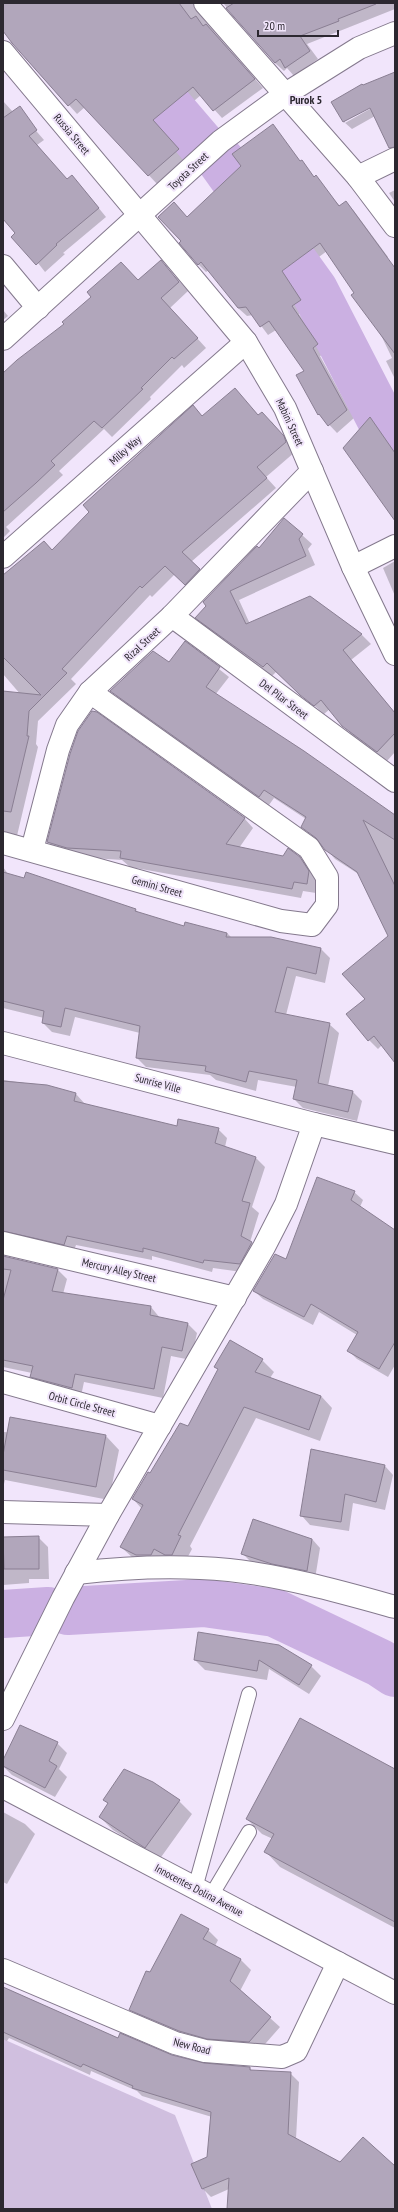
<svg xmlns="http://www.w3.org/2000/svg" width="398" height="2212" font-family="'PT Sans Narrow',sans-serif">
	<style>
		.green { fill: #d0bfdf }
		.shadow { fill: #0003; fill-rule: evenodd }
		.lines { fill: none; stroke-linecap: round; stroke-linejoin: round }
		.river { stroke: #cbb0e2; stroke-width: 48 }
		.building { fill: #b1a6bb; stroke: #8a7f93 }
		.lane-casing { stroke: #84798d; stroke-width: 16 }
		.street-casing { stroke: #84798d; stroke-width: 24 }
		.lane { stroke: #fff; stroke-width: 14 }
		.street { stroke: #fff; stroke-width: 22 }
		.labels { text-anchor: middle; stroke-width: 4; stroke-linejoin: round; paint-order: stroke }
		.street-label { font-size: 11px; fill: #2c2830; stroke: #f1e5fb }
		.neighbourhood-label { font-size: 12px; font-weight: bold; fill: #2c2830; stroke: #f1e5fb }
	</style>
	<rect width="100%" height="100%" fill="#f1e5fb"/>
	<polygon class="green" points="3,2039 175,2115 212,2209 3,2209"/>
	<g class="shadow">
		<polygon points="3,3 205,3 201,8 204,20 263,88 222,118 201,95 161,129 187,158 157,184 85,107 77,114 8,37 3,25"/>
		<polygon points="223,3 395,3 395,9 307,44 318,59 294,76 287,68 284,71 275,63"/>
		<path d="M395,73V144L375,116L352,129L344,122L333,102ZM374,104L375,106L345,123V120Z"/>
		<polygon points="3,101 13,112 25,118 44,140 37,145 67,180 80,185 106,217 63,253 65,254 45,272 3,218"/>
		<polygon points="272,126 316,181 340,206 346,202 354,211 388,257 385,259 395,274 395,379 386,361 392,358 379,331 327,251 289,279 309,308 299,314 326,353 320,356 354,418 337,433 319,414 297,375 305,371 276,330 268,335 253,315 247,316 238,308 209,270 206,272 198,264 187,218 243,166"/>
		<polygon points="395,190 395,202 389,193"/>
		<polygon points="161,261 188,291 170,308 206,348 184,368 182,365 150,397 151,399 112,437 104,429 59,471 63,475 6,527 10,531 3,538 3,374 139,281"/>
		<polygon points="3,310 8,316 3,320"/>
		<polygon points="235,390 259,416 272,422 295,452 266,477 276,488 191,562 209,579 195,593 175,574 152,597 150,595 71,679 76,684 38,721 36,744 38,747 16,840 3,845 3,691 21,695 3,674 3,589 44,542 53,551 193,407 203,417"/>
		<polygon points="395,401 395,518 345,448 376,410"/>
		<polygon points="302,535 312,544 308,549 315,565 239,600 250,624 310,597 362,635 371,644 351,660 395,713 395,752 387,761 352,735 330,709 324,714 276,672 272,676 206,627 197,618 259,549"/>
		<polygon points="395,561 395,596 383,568"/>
		<polygon points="185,642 229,677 215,695 395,816 395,1061 382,1045 378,1049 369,1040 366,999 389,936 360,875 335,859 321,843 302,826 306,819 274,798 269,805 121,700 112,691 169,663"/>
		<polygon points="244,818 253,828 239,848 284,857 299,857 309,867 317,881 316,893 303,891 301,898 130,867 122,860 78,857 57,851 48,842"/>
		<polygon points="3,867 8,874 24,879 27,873 136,910 139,914 185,927 227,933 232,938 271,938 321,949 330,958 325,983 296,976 286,1015 329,1024 339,1033 328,1086 352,1091 362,1101 357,1121 303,1108 294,1099 297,1087 258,1080 256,1091 216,1080 210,1075 146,1067 137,1058 140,1033 75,1017 70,1036 52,1032 43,1023 44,1018 3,1008"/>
		<polygon points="3,1080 46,1086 76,1094 85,1104 177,1127 218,1129 227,1138 225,1147 256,1158 265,1167 252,1207 259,1213 250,1242 261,1252 249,1273 213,1268 212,1272 152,1256 152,1260 76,1245 73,1253 3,1244"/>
		<polygon points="354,1192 363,1200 360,1207 395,1232 395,1365 388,1377 357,1359 348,1350 357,1335 319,1312 313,1325 263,1299 254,1291"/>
		<polygon points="3,1257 58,1270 67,1279 63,1294 151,1307 160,1318 188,1324 197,1333 191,1360 171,1356 163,1398 84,1382 81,1396 41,1386 32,1376 32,1373 3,1367"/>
		<polygon points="230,1341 262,1360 274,1372 270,1378 321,1396 332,1408 320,1441 256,1418 190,1546 192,1549 183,1566 133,1558 121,1547 142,1509 133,1499 188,1428 219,1370 215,1367"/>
		<polygon points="3,1432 106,1436 119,1450 109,1500 5,1480 3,1488"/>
		<polygon points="385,1466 393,1475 385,1510 353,1503 349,1531 310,1525 302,1516"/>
		<polygon points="38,1537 48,1547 49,1579 29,1579 29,1583 3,1585 3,1539"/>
		<polygon points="312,1539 320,1548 315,1579 281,1572 250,1561 242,1553"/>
		<polygon points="199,1633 311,1666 321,1676 309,1694 269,1669 267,1680 205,1670 195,1660"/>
		<polygon points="57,1743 67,1753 59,1769 67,1777 55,1797 12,1775 3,1766 3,1762"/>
		<polygon points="395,1771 395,1928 280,1867 266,1852 273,1839 262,1834 247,1819"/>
		<polygon points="105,1800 179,1801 192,1814 159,1860 113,1830 100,1817 109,1804"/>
		<polygon points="3,1812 25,1824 35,1834 7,1884 3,1882"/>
		<polygon points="208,1930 218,1940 215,1946 241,1960 251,1970 240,1991 280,2027 259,2051 218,2048 141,2020 131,2010"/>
		<polygon points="3,1987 118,2039 170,2055 202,2064 250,2068 252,2071 290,2073 299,2082 296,2139 341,2163 395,2167 395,2209 228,2209 229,2189 211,2197 203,2189 192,2165 208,2158 212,2117 142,2096 137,2091 91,2071 90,2075 9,2038 7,2041 3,2039"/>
	</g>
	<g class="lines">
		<g class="river">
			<polyline points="80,3 200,143"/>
			<polyline points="222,162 314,290 395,447"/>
			<polyline points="68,1611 204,1603 275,1613 380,1663 395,1673"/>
			<polyline points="3,1614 48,1611"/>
		</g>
	</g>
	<g class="building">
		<polygon points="3,3 179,3 191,19 196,16 203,26 206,24 255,79 213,111 193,87 153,120 179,149 148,176 76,99 68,106 12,43 3,31"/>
		<polygon points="234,3 375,3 376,4 338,19 339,21 300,36 310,51 285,68 280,59 275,63 226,8"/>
		<polygon points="395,72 395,147 389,148 370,108 343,122 331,102 362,84 363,85"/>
		<polygon points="20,106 37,130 29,136 67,179 72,175 99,208 56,244 57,245 36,265 11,237 15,233 3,219 3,118"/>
		<polygon points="273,124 300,161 302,160 314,177 316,175 339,206 346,201 395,268 395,354 351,295 354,293 320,243 282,271 301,300 292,306 318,344 313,348 347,410 328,426 319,414 318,415 296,375 304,371 269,321 260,327 246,307 238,308 201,262 198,265 179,243 181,241 158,217 174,202 187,217 241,166 232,154"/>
		<polygon points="161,260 179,282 161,298 198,338 174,359 172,357 141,388 143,389 102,428 94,421 51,461 55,465 36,483 3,512 3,373 17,360 64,324 62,322 91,297 87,292 121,262 138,280"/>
		<polygon points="235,388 258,415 262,412 284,436 286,442 257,467 267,478 182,552 200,569 185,585 165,566 142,588 140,586 62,669 67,673 29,711 27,736 29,736 11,812 3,811 3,691 41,695 3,657 3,575 44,541 52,550 89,512 83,505 193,405 202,416"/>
		<polygon points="370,417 395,453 395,521 343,448"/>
		<polygon points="284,518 303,534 299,539 306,556 230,591 246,624 310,596 362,634 343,650 395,713 395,733 377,752 342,726 321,700 314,706 300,695 267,663 263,667 195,618 206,606 203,602 257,546 259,548"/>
		<polygon points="185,641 220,667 206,687 304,751 395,815 395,840 363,820 395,886 395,1063 374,1036 368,1041 346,1014 365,999 342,974 388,936 357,872 325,850 316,838 301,827 306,817 264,790 259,797 110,691 153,651 169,662"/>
		<polygon points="92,711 97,712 245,818 226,844 283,856 288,848 300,857 309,871 307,884 294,882 292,889 120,858 121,851 67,848 47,842 70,754 78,731"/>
		<polygon points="3,872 24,878 26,872 136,909 135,911 184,926 185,922 227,933 226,937 271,937 321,948 316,974 287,967 275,1012 330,1023 318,1083 353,1091 348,1112 293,1099 297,1080 249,1071 246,1082 205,1071 206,1066 136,1058 140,1026 65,1008 61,1027 42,1023 44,1011 3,1001"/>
		<polygon points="3,1081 47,1085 76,1093 74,1101 177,1126 178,1119 219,1128 215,1143 256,1157 242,1201 250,1203 241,1236 252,1242 240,1264 204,1260 203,1263 143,1248 143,1252 67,1236 64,1245 3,1231"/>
		<polygon points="317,1177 355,1191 351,1200 395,1230 395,1342 379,1369 347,1351 358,1332 311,1304 304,1317 253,1291 275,1254 286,1259"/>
		<polygon points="3,1256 58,1269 52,1291 151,1306 150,1315 188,1323 182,1351 162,1347 154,1389 75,1374 72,1388 30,1377 33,1366 3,1360 3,1300 11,1270 3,1269"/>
		<polygon points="230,1340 263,1359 255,1372 321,1396 309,1430 244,1407 178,1535 181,1536 172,1555 165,1555 154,1549 151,1555 136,1555 120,1547 143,1505 132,1499 148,1472 150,1473 180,1423 188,1426 218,1369 214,1367"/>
		<polygon points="10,1417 106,1435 96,1487 3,1470 3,1455"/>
		<polygon points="311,1449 385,1465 376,1502 345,1494 341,1522 300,1516"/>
		<polygon points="253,1519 312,1539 307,1571 272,1564 241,1554"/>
		<polygon points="39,1536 39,1569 4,1569 3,1537"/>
		<polygon points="198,1632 279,1645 312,1665 299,1685 259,1660 257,1671 194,1660"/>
		<polygon points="300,1718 395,1769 395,1922 264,1852 274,1834 246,1819"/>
		<polygon points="20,1725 58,1742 49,1761 57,1766 45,1788 3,1766 3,1760"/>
		<polygon points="124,1769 153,1782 180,1800 145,1848 99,1817 108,1803 103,1800"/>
		<polygon points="181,1914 209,1929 203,1939 241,1959 230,1981 271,2017 249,2042 207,2039 179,2031 129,2010 146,1971 150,1972"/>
		<polygon points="3,1987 118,2038 120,2033 172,2055 204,2063 250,2067 250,2070 291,2072 288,2134 340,2162 363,2137 395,2166 395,2209 227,2209 229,2178 202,2189 191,2164 207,2157 211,2112 132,2088 133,2086 83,2064 81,2067 3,2032"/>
	</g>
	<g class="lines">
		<defs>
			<g id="lane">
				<polyline points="195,1888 249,1694"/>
				<polyline points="211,1896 249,1832"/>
			</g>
			<g id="street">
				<polyline points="205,3 358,177 395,226"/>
				<polyline points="3,52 246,342 285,408 353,567 395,654"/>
				<polyline points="358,177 395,159"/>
				<polyline points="3,266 38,308"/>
				<polyline points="3,339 221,141 284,95 359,48 395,33"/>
				<polyline points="3,557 246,342"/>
				<polyline points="353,567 395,546"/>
				<polyline points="172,616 395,781"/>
				<polyline points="3,843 281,921 312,925 327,905 327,877 309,848 90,692"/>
				<polyline points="32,850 58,750 67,725 90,692 172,616 312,471"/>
				<polyline points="3,1043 314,1124 395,1143"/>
				<polyline points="3,1243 235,1298"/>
				<polyline points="3,1382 160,1426"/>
				<polyline points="3,1512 108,1515"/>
				<path d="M76,1573C128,1567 177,1565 229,1570C285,1576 341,1592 395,1607"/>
				<polyline points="3,1719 63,1598 108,1515 264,1247 286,1204 314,1124"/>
				<polyline points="3,1787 395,1993"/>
				<polyline points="3,1970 175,2043 205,2051 282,2057 296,2051 338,1963"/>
			</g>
		</defs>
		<use href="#lane" class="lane-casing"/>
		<use href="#street" class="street-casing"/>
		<use href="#lane" class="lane"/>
		<use href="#street" class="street"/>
	</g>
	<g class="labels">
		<g class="street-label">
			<text transform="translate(72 134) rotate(50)" y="4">Russia Street</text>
			<text transform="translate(188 171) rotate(-43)" y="4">Toyota Street</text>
			<text transform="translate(290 422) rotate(65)" y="4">Mabini Street</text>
			<text transform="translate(125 450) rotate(-41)" y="4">Milky Way</text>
			<text transform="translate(142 644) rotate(-43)" y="4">Rizal Street</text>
			<text transform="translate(284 699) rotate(37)" y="4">Del Pilar Street</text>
			<text transform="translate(157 886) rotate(16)" y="4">Gemini Street</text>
			<text transform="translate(158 1083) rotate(15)" y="4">Sunrise Ville</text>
			<text transform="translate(119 1270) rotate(13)" y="4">Mercury Alley Street</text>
			<text transform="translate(82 1404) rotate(15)" y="4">Orbit Circle Street</text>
			<text transform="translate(199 1890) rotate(28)" y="4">Innocentes Dolina Avenue</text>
			<text transform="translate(192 2046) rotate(14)" y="4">New Road</text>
		</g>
		<g class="neighbourhood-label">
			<text x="306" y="104">Purok 5</text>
		</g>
	</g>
	<rect width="398" height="2212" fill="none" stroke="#2c2830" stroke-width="8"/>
	<path d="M258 30v6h80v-6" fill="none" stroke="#2c2830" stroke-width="2"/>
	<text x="264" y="30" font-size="12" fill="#2c2830" stroke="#f1e5fb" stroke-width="3" paint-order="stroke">20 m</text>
</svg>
